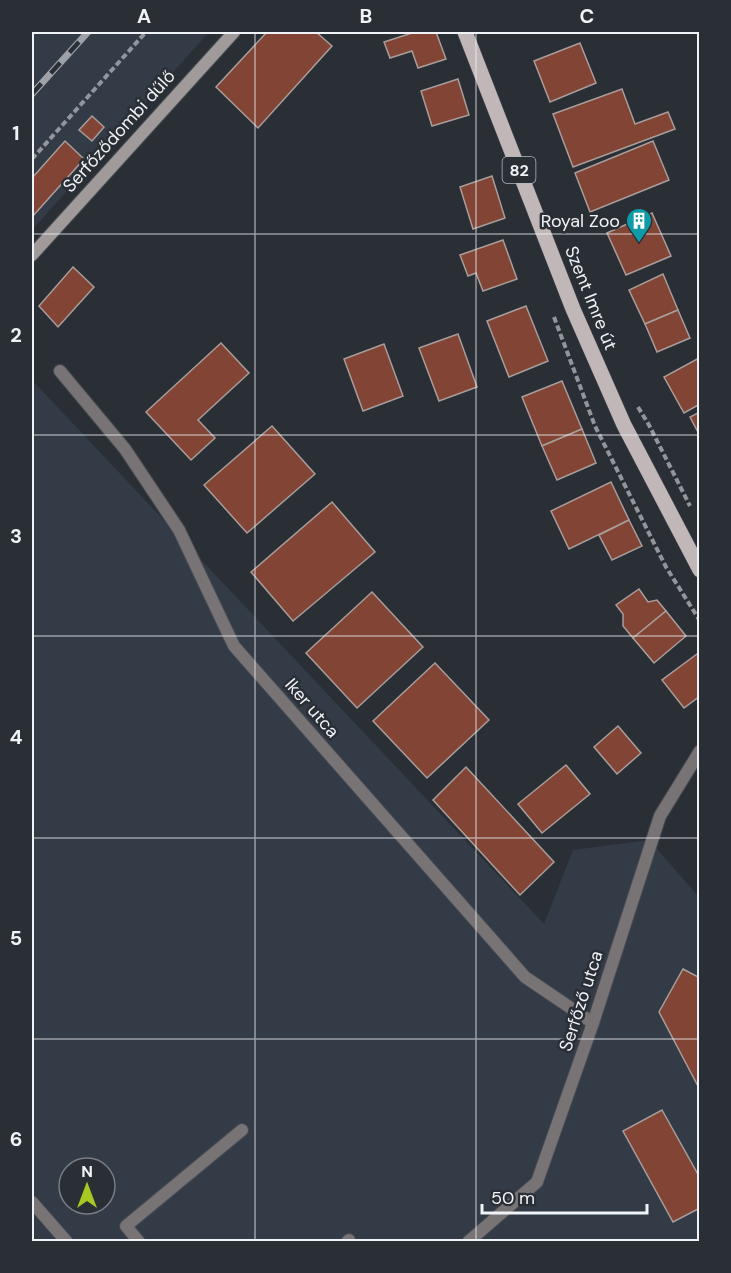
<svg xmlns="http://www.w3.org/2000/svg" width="731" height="1273" font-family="'DM Sans',sans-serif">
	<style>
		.built { fill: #333b47; fill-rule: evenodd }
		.building { fill: #824435; stroke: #a89d9b; stroke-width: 1.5 }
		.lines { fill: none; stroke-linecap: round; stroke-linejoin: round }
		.lane-casing { stroke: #464a51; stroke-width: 14 }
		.street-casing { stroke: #464a51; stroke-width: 14 }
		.secondary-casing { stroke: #464a51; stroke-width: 14 }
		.primary-casing { stroke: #464a51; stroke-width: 16 }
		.path { stroke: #92969c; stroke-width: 4; stroke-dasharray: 6 3; stroke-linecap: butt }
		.lane { stroke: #787374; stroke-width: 12 }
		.street { stroke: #787374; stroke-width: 12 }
		.secondary { stroke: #a19a9b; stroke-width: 12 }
		.primary { stroke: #c1b7b9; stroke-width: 15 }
		.rail-casing { stroke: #9ea2a8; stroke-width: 7 }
		.rail { stroke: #2a2f36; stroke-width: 4.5; stroke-dasharray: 14; stroke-linecap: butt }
		.grid { fill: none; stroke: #f0f3f8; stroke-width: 1.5; stroke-opacity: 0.55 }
		.labels { text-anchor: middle; stroke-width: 5; stroke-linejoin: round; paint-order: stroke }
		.shield { fill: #2a2f36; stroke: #b5b8be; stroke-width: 1.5 }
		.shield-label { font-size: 16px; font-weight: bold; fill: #f0f3f8 }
		.street-label { font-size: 18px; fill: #f0f3f8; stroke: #2a2f36 }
		.poi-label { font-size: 18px; fill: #f0f3f8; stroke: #2a2f36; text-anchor: end }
		.neatline { fill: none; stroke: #f0f3f8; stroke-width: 2 }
		.grid-label { font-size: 20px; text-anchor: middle; font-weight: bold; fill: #f0f3f8 }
	</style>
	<rect width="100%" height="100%" fill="#2a2f36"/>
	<g class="built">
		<polygon points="32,32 209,32 32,230"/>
		<path d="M32,380L544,924L573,850L649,840L699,897V1241H32ZM69,1168H105V1204H69Z"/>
	</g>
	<g class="building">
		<polygon points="267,32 316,32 332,46 258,128 216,87"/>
		<polygon points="415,32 436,32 446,59 418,68 412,51 390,58 384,42"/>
		<polygon points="580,43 596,83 550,102 534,61"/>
		<polygon points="458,79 469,115 432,126 421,91"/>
		<polygon points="622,89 635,124 668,112 675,129 573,167 553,114"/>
		<polygon points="92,116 104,127 92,141 79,130"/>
		<polygon points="65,141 84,159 32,217 32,178"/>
		<polygon points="653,141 669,180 590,212 575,173"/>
		<polygon points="492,176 505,218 473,229 460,187"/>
		<polygon points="652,213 671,256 626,275 607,233"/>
		<polygon points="503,240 517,279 483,291 476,273 468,276 460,255"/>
		<polygon points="73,267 94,287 58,327 39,306"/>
		<polygon points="663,274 678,310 645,324 629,290"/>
		<polygon points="526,306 548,361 509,377 487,321"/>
		<polygon points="678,310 690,338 657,352 645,324"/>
		<polygon points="458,334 477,387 439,401 419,348"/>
		<polygon points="221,343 249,373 198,420 215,438 191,460 146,412"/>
		<polygon points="384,344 403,396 363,411 344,359"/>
		<polygon points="699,358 700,404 684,413 664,377"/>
		<polygon points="562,381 582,429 542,446 522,397"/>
		<polygon points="700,412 700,436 690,417"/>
		<polygon points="272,426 315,474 247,533 204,485"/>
		<polygon points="582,429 596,463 557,480 542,446"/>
		<polygon points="611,482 629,520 569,549 551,511"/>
		<polygon points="332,502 375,552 293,621 251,572"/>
		<polygon points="629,520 642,546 612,560 599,535"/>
		<polygon points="639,589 648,602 657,600 666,611 633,638 623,626 623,614 616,605"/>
		<polygon points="372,592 423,647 357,708 306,653"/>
		<polygon points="666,611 686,636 654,663 633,638"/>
		<polygon points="697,654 700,658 700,696 684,708 662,680"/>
		<polygon points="435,663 489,720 427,778 373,721"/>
		<polygon points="618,726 641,753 617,774 594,747"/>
		<polygon points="566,765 590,794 542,833 518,804"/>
		<polygon points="466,767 554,862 520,895 433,800"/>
		<polygon points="683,969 700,978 700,1090 659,1012"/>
		<polygon points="662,1110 700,1178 700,1208 673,1222 623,1131"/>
	</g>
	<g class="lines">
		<defs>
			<g id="lane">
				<polyline points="32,1202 67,1242"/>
				<polyline points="139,1242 126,1226 242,1130"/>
				<polyline points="347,1242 349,1240"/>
			</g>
			<g id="street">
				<polyline points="60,371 125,449 179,530 234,646 525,977 593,1023"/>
				<polyline points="468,1242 537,1182 593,1023 660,816 700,751"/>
			</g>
			<polyline id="secondary" points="32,255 234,32"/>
			<polyline id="primary" points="465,32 573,309 624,425 700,570"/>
		</defs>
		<use href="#lane" class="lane-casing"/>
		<use href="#street" class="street-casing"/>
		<use href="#secondary" class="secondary-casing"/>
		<use href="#primary" class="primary-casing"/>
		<g class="path">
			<polyline points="32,159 146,32"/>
			<polyline points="554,317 595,426 666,567 700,621"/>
			<polyline points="638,407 649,425 690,506"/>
		</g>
		<use href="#lane" class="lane"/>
		<use href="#street" class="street"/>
		<use href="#secondary" class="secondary"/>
		<use href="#primary" class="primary"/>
		<defs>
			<polyline id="rail" points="32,94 88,32"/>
		</defs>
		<use href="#rail" class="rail-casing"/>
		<use href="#rail" class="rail"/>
	</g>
	<path class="grid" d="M255,32V1242M476,32V1242M32,234H700M32,435H700M32,636H700M32,838H700M32,1039H700"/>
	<defs>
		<symbol id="building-pin" viewBox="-11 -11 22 30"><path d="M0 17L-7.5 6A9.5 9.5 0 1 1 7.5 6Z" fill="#0f9aa8" stroke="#2a2f36"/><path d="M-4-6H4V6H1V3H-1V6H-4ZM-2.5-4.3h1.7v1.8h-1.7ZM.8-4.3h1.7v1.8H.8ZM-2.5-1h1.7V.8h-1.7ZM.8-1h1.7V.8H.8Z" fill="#fff"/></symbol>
	</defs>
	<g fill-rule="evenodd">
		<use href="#building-pin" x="624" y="206" width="30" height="40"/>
	</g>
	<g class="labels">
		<rect class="shield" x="502.5" y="157" width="33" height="26" rx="4.5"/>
		<g class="shield-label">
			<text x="519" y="176">82</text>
		</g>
		<g class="street-label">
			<text transform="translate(119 131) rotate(-48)" y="6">Serfőződombi dűlő</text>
			<text transform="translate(591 298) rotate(68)" y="6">Szent Imre út</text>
			<text transform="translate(312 708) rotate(49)" y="6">Iker utca</text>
			<text transform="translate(581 1001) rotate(-72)" y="6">Serfőző utca</text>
		</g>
		<g class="poi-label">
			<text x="620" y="227">Royal Zoo</text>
		</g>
	</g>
	<rect width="731" height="1273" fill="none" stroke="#2a2f36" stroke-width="66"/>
	<g transform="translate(87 1186)"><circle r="28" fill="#2a2f36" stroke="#797d84" stroke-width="1.5"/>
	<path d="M0-4.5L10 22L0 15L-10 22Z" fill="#a5c823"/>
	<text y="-9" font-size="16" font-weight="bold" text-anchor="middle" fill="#f0f3f8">N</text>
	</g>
	<path d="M482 1204v9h165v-9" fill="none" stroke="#f0f3f8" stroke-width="3"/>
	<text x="491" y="1204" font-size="18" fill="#f0f3f8" stroke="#2a2f36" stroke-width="4.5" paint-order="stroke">50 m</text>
	<rect x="33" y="33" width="665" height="1207" class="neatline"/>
	<g class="grid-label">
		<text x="144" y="23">A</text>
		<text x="366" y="23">B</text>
		<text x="587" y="23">C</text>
		<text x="16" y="140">1</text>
		<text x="16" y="342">2</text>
		<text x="16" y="543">3</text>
		<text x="16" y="744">4</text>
		<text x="16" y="945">5</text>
		<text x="16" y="1146">6</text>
	</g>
</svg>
